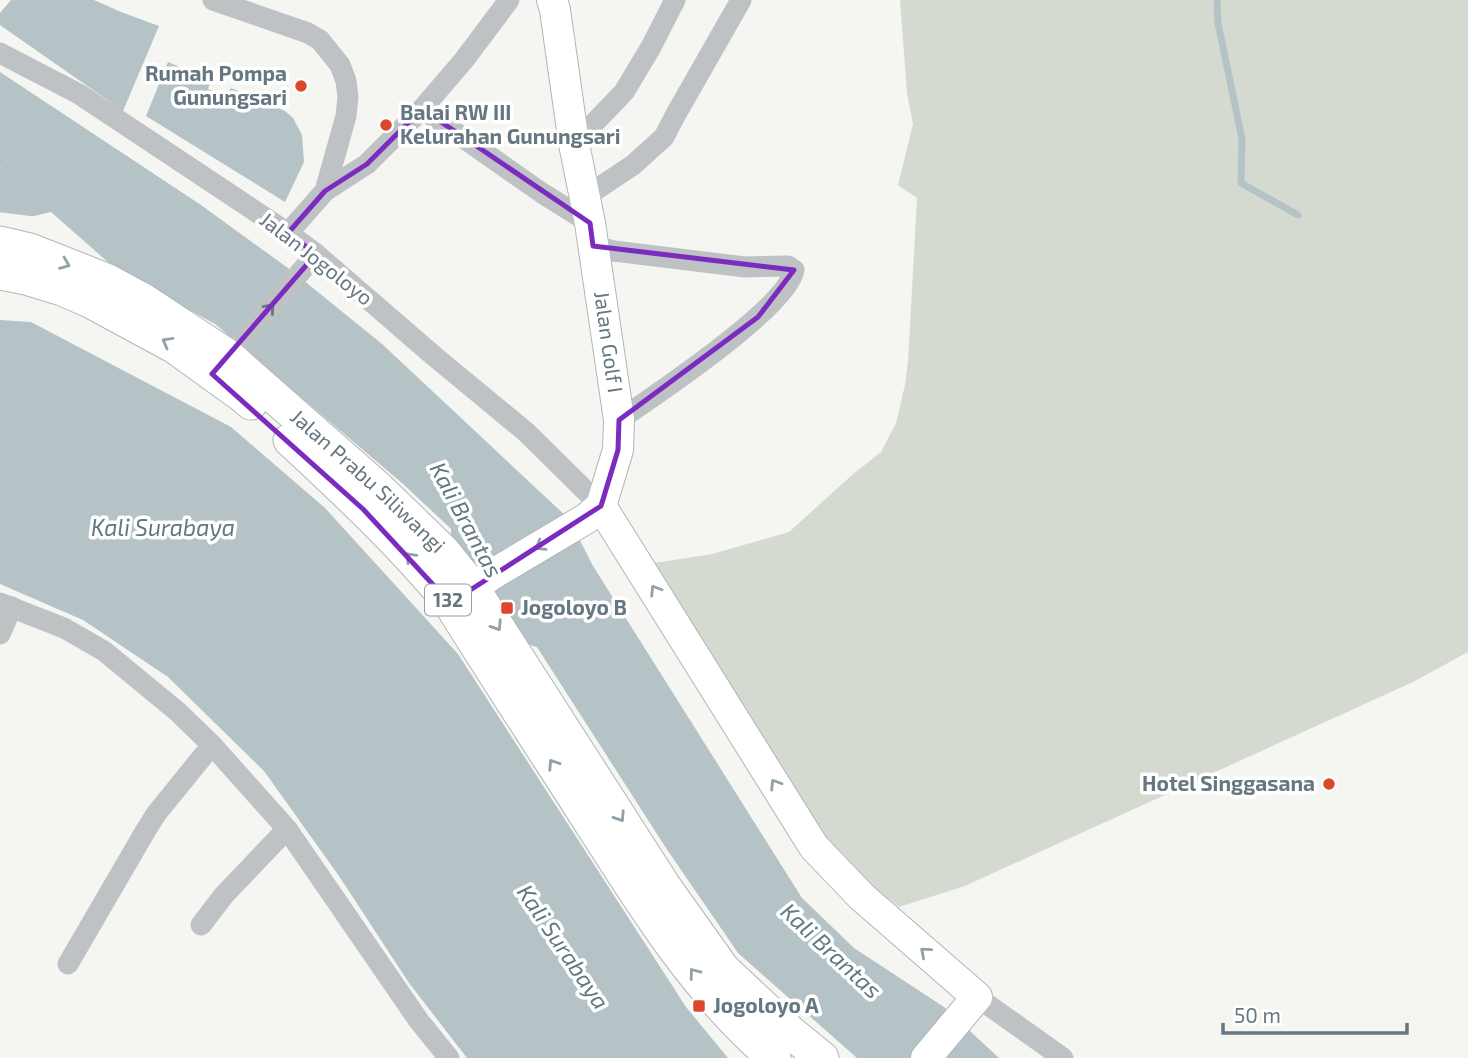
<svg xmlns="http://www.w3.org/2000/svg" width="1468" height="1058" font-family="'Exo 2',sans-serif">
	<style>
		.green { fill: #d5dad1 }
		.water { fill: #b5c3c6 }
		.lines { fill: none; stroke-linecap: round; stroke-linejoin: round }
		.stream { stroke: #b5c3c6; stroke-width: 7 }
		.river { stroke: #b5c3c6; stroke-width: 44 }
		.secondary-casing { stroke: #b0b6ba; stroke-width: 32 }
		.primary-casing { stroke: #b1b6b9; stroke-width: 35 }
		.street { stroke: #bec2c5; stroke-width: 21 }
		.secondary { stroke: #fff; stroke-width: 30 }
		.primary { stroke: #fff; stroke-width: 33 }
		.oneway { stroke: #93a0a7 }
		.oneway2 { stroke: #657781 }
		.marked { fill: none; stroke: #7b2cbf; stroke-width: 5; stroke-linejoin: round }
		.poi-dot { fill: #db472c; stroke: #fff; stroke-width: 2.5 }
		.labels { text-anchor: middle; stroke-width: 7; stroke-linejoin: round; paint-order: stroke }
		.shield { fill: #fff; stroke: #93a0a7; stroke-width: 2 }
		.shield-label { font-size: 19px; font-weight: bold; fill: #657781 }
		.poi-label { font-size: 21px; font-weight: bold; fill: #657781; stroke: #fff; text-anchor: start }
		.street-label { font-size: 21px; fill: #657781; stroke: #fff }
		.water-label { font-size: 23px; font-style: italic; fill: #61797f; stroke: #fff }
	</style>
	<rect width="100%" height="100%" fill="#f5f5f2"/>
	<polygon class="green" points="900,0 1468,0 1468,652 1413,682 965,886 899,907 830,852 648,564 712,554 789,532 852,475 881,452 896,423 905,385 908,361 917,198 898,185 913,124 907,93"/>
	<g class="water">
		<polygon points="11,0 94,0 121,12 159,26 123,111 0,25 0,13"/>
		<polygon points="168,62 211,80 208,89 226,97 231,88 285,111 293,118 302,135 304,162 285,202 146,116"/>
		<polygon points="0,72 201,205 292,271 382,344 569,519 593,566 802,898 854,948 944,1007 999,1058 857,1058 738,953 666,848 519,619 495,570 402,483 215,324 118,271 0,167"/>
		<polygon points="0,320 31,322 231,427 325,508 458,654 686,1007 728,1058 467,1058 409,983 339,876 264,771 168,677 83,620 0,584"/>
	</g>
	<g class="lines">
		<polyline class="stream" points="1217,0 1218,23 1242,139 1241,183 1298,215"/>
		<g class="river">
			<polyline points="0,190 31,194 87,181"/>
			<polyline points="473,532 519,619 577,636"/>
		</g>
		<defs>
			<g id="secondary">
				<polyline points="601,506 814,847 862,897 977,997 926,1058"/>
				<polyline points="454,600 493,574 587,518 601,506 618,450 619,420 590,223 574,144 555,10 552,0"/>
			</g>
			<g id="primary">
				<path id="s1" d="M0,243L30,250L106,280L143,300L228,356L380,490L444,552L472,587L664,886L723,969L790,1032L822,1058"/>
				<polyline points="0,273 26,278 62,289 90,301 175,347 243,396 251,403"/>
				<path d="M290,440C346,492 402,544 450,603C494,674 540,744 585,814C640,900 695,991 774,1058"/>
			</g>
		</defs>
		<use href="#secondary" class="secondary-casing"/>
		<use href="#primary" class="primary-casing"/>
		<g class="street">
			<polyline points="213,0 308,33 320,40 340,65 346,81 348,97 346,116 325,191 288,233"/>
			<polyline points="0,53 79,94 288,233 316,254 434,356 526,432 601,506"/>
			<polyline points="422,109 542,193 590,223"/>
			<polyline points="574,144 624,92 651,47 675,0"/>
			<polyline points="325,191 367,164 422,109 464,60 509,0"/>
			<polyline points="585,197 633,165 664,137 676,114 741,0"/>
			<path d="M593,246L614,251L745,267L788,266L794,270C788,307 654,396 619,420"/>
			<polyline points="221,364 316,254"/>
			<polyline points="0,603 64,628 104,651 178,712 212,745 287,829 419,1021 449,1058"/>
			<polyline points="0,634 12,607"/>
			<polyline points="201,925 224,895 287,829"/>
			<polyline points="68,964 146,830 156,814 212,745"/>
			<polyline points="977,997 1063,1058"/>
		</g>
		<use href="#secondary" class="secondary"/>
		<use href="#primary" class="primary"/>
	</g>
	<defs><path id="oneway-chevron" d="M-2-3.5L2.5 0L-2 3.5" fill="none" stroke-width="1.6" stroke-linecap="round" stroke-linejoin="round" transform="scale(1.75)"/></defs>
	<g class="oneway">
		<use href="#oneway-chevron" transform="translate(65 264) rotate(22)"/>
		<use href="#oneway-chevron" transform="translate(167 342) rotate(-151)"/>
		<use href="#oneway-chevron" transform="translate(540 546) rotate(149)"/>
		<use href="#oneway-chevron" transform="translate(410 557) rotate(-134)"/>
		<use href="#oneway-chevron" transform="translate(655 590) rotate(-122)"/>
		<use href="#oneway-chevron" transform="translate(497 626) rotate(57)"/>
		<use href="#oneway-chevron" transform="translate(553 764) rotate(-123)"/>
		<use href="#oneway-chevron" transform="translate(775 784) rotate(-122)"/>
		<use href="#oneway-chevron" transform="translate(620 817) rotate(57)"/>
		<use href="#oneway-chevron" transform="translate(925 952) rotate(-139)"/>
		<use href="#oneway-chevron" transform="translate(694 973) rotate(-127)"/>
	</g>
	<use class="oneway2" href="#oneway-chevron" transform="translate(270 308) rotate(-49)"/>
	<path class="marked" d="M422,109L590,223L593,246L794,270L758,317L619,420L618,450L601,506L450,603L363,509L212,374L316,254L288,233L325,191L367,164Z"/>
	<g class="poi-dot">
		<circle cx="301" cy="86" r="7"/>
		<circle cx="386" cy="125" r="7"/>
		<rect x="500" y="601" width="14" height="14" rx="3.5"/>
		<circle cx="1329" cy="784" r="7"/>
		<rect x="692" y="999" width="14" height="14" rx="3.5"/>
	</g>
	<g class="labels">
		<rect class="shield" x="425" y="584.5" width="46" height="31" rx="5"/>
		<g class="shield-label">
			<text x="448" y="607">132</text>
		</g>
		<g class="poi-label">
			<text x="287" y="81" text-anchor="end">Rumah Pompa<tspan x="287" dy="24">Gunungsari</tspan></text>
			<text x="400" y="120">Balai RW III<tspan x="400" dy="24">Kelurahan Gunungsari</tspan></text>
			<text x="521" y="615">Jogoloyo B</text>
			<text x="1315" y="791" text-anchor="end">Hotel Singgasana</text>
			<text x="713" y="1013">Jogoloyo A</text>
		</g>
		<g class="street-label">
			<text transform="translate(316 259) rotate(38)" y="7">Jalan Jogoloyo</text>
			<text transform="translate(608 342) rotate(82)" y="7">Jalan Golf I</text>
			<text dy="7" stroke="none"><textPath href="#s1" startOffset="444">Jalan Prabu Siliwangi</textPath></text>
		</g>
		<g class="water-label">
			<text transform="translate(466 520) rotate(62)" y="8">Kali Brantas</text>
			<text x="163" y="536">Kali Surabaya</text>
			<text transform="translate(563 947) rotate(56)" y="8">Kali Surabaya</text>
			<text transform="translate(831 951) rotate(43)" y="8">Kali Brantas</text>
		</g>
	</g>
	<path d="M1223 1023v10h184v-10" fill="none" stroke="#657781" stroke-width="3.5"/>
	<text x="1234" y="1023" font-size="21" fill="#657781" stroke="#ffffff" stroke-width="5" paint-order="stroke">50 m</text>
</svg>
